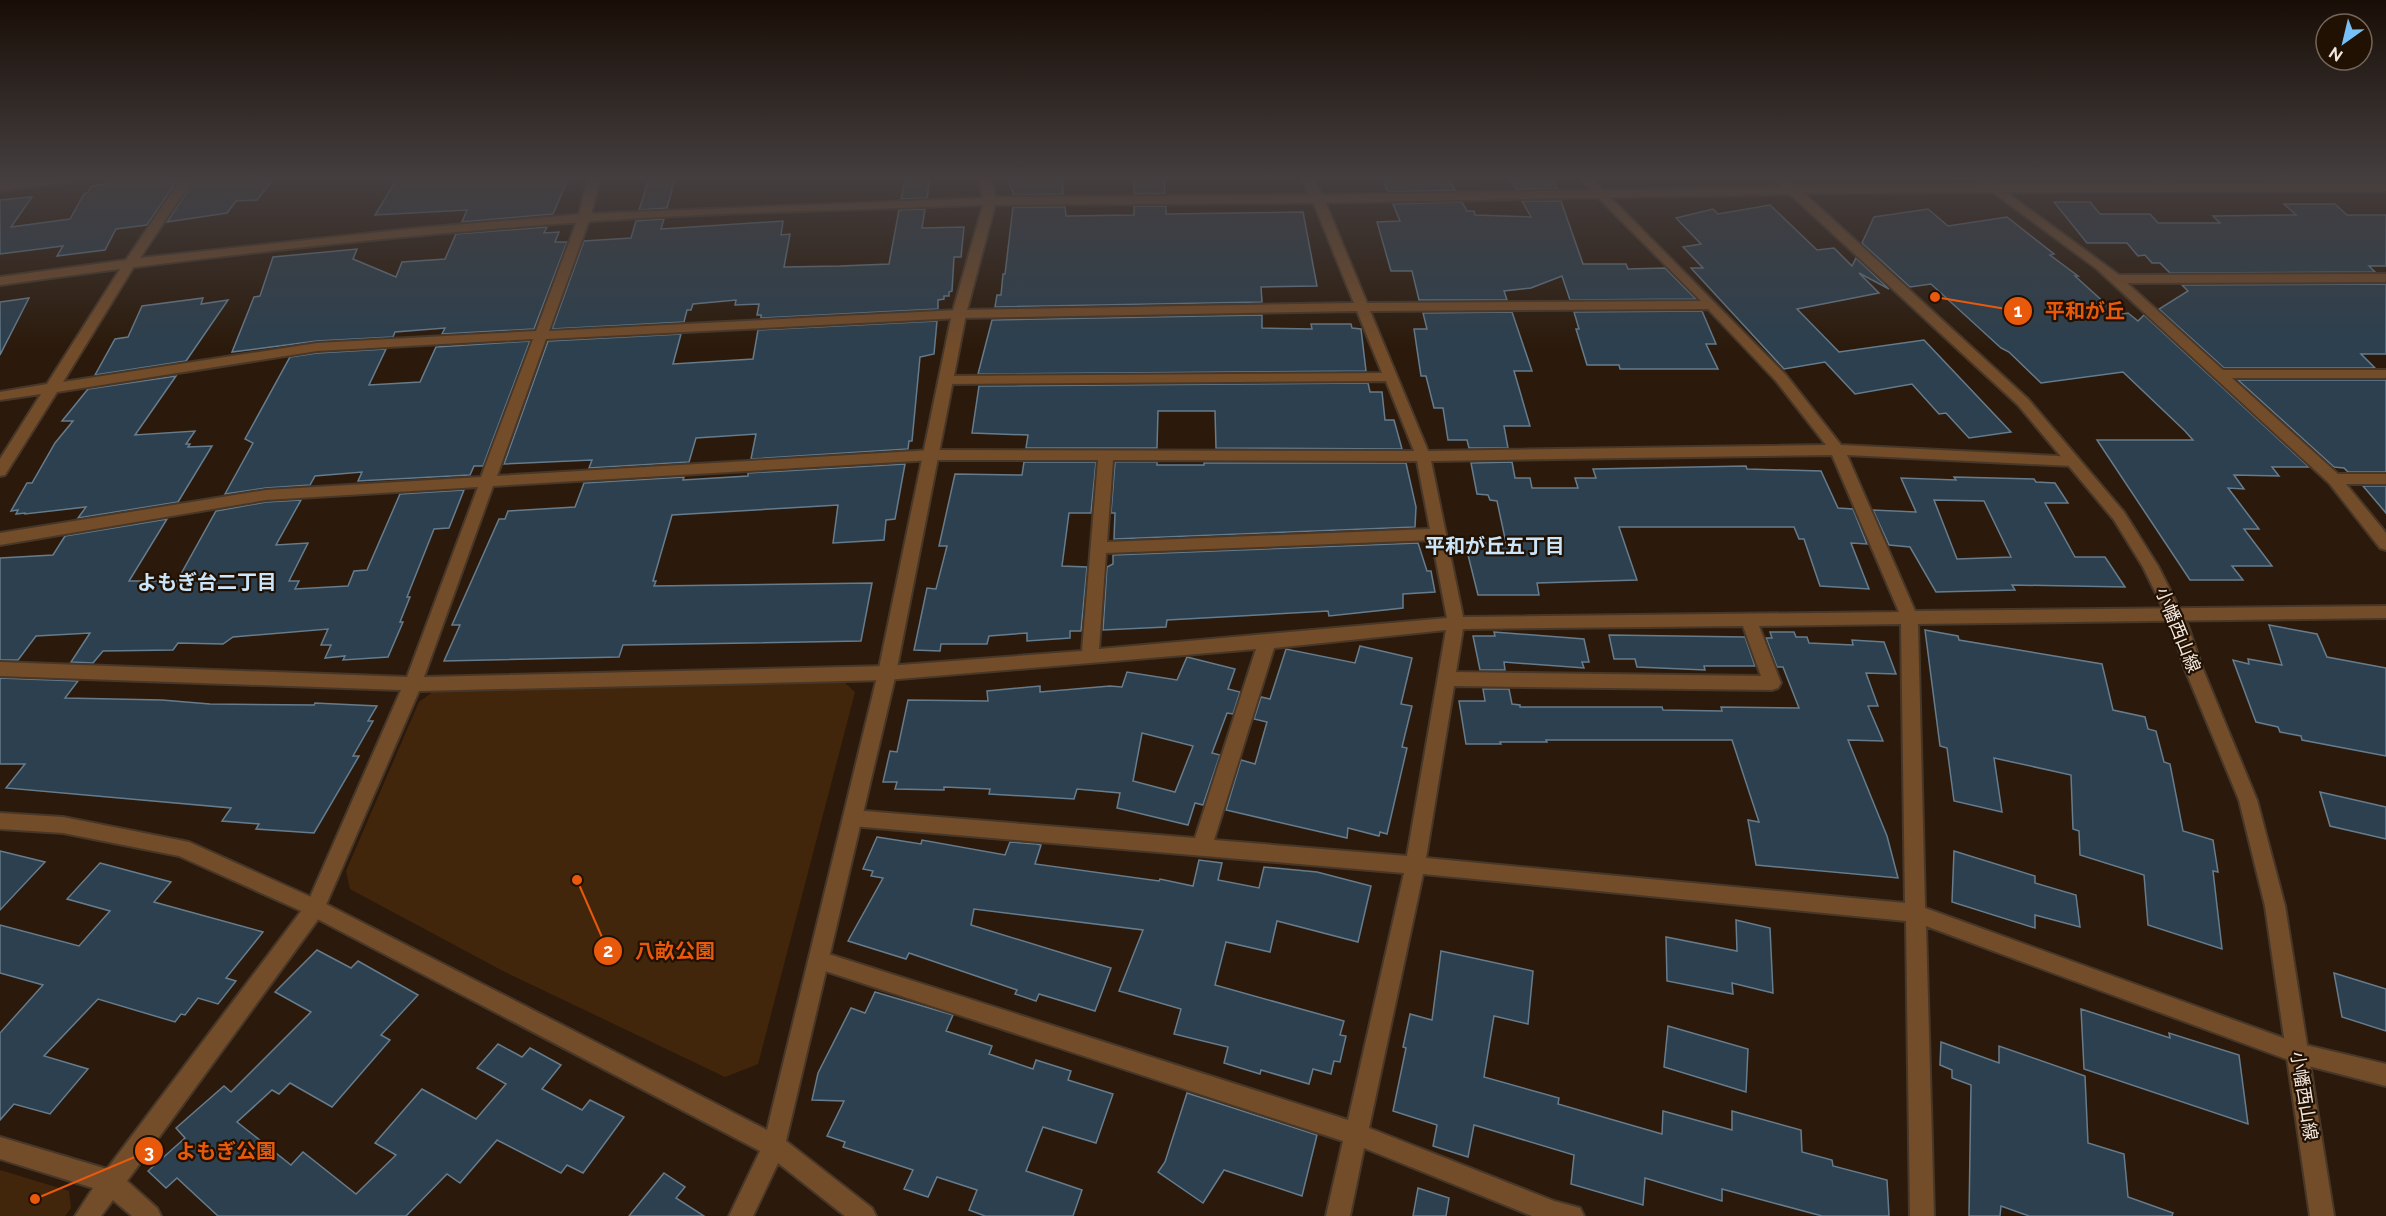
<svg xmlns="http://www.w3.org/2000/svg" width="2386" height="1216" font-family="Raleway,'Noto Sans JP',sans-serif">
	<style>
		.green { fill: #42260b }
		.building { fill: #2c404f; stroke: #667c8d; stroke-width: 1.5; fill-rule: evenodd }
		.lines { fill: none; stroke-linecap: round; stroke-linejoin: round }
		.minor-casing { stroke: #473728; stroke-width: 4 }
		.tertiary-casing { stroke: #473728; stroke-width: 4 }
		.minor { fill: #734c2a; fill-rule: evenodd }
		.tertiary { fill: #734c2a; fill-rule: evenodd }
		.labels { text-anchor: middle; stroke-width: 4.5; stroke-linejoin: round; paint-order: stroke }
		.street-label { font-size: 18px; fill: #f2e6dd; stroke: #211103 }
		.neighbourhood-label { font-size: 20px; font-weight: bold; fill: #cbe5fa; stroke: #211103 }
		.leader { fill: none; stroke: #e8590c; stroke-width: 2 }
		.callout-dot { fill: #e8590c; stroke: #211103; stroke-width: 2 }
		.mark-label { font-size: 18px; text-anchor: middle; font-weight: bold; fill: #fff }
		.callout-label { font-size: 20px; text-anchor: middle; font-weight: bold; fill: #e8590c; stroke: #211103; stroke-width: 4.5; stroke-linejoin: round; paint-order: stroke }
	</style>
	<rect width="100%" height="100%" fill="#2b1a0b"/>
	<g class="green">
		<polygon points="756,683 845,683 855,692 758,1064 725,1077 503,971 350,889 346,871 419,702 434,691"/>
		<polygon points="0,1170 69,1191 71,1208 65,1216 0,1216"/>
	</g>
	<g class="building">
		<polygon points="108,179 178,179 147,225 116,229 105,250 57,256 63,246 0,254 0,200 32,197 11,227 70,219 84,194 88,192 92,186 105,184"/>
		<polygon points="195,179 273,179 257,200 236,201 227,213 167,222"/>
		<polygon points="397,179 568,179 553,214 462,222 467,210 375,215"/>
		<polygon points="649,179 675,179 667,208 639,210"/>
		<polygon points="905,179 930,179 927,198 901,199"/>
		<polygon points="1008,179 1062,179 1063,194 1014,195"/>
		<polygon points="1134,179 1164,179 1165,194 1134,194"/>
		<polygon points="1383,179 1448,179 1455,190 1388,192"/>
		<polygon points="1510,179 1553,179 1557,189 1516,189"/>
		<polygon points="1522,201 1561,201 1583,264 1626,264 1628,269 1665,268 1696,299 1570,300 1562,276 1531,288 1504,291 1507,300 1419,300 1412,271 1391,271 1377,222 1400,221 1393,204 1462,202 1467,211 1474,211 1475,215 1531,217"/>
		<polygon points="2054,202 2090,202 2100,214 2150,214 2158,223 2220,223 2213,216 2296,215 2284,204 2335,204 2347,215 2386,215 2386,266 2369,266 2375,272 2170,273 2160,263 2152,263 2145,255 2138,256 2127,243 2087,243"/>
		<polygon points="1770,205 1817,250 1834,248 1852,266 1856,258 1889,289 1859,273 1879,293 1797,309 1839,352 1924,340 2011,432 1969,438 1946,413 1939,414 1912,384 1855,394 1825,362 1784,369 1691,268 1703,268 1683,247 1701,244 1676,218 1713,209 1718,214"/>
		<polygon points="1134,206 1166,206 1166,214 1303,212 1317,286 1261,287 1262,302 995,307 997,295 1001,295 1003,274 1005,274 1013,207 1065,207 1066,216 1134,215"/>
		<polygon points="925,209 922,228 964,227 961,257 954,257 952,291 949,292 949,296 944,296 944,299 938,300 938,309 761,318 761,315 757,315 759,304 735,305 736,300 693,304 691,310 687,310 684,322 552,329 584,241 631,238 636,221 664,219 661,229 783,221 781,235 790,234 784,267 840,266 889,264 899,210"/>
		<polygon points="1928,209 1948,226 2007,217 2054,254 2050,255 2078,276 2075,276 2118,315 2128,313 2138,321 2144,315 2309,467 2272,467 2279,476 2234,475 2244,489 2228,488 2259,529 2244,529 2272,566 2232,566 2243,580 2190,580 2097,440 2193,440 2185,431 2123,372 2041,383 2009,352 2001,348 1931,284 1910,287 1862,243 1874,217"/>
		<polygon points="547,227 544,233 559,232 555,242 567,242 534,329 442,334 445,328 395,332 393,337 317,341 232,352 254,297 260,296 273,257 357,249 353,259 396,277 402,262 445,259 456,234"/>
		<polygon points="2386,284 2386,354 2361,354 2375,368 2224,368 2159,309 2188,291 2182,285"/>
		<polygon points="29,298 0,355 0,302"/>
		<polygon points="203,298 201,304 228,300 186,361 95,375 115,339 128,337 142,306"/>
		<polygon points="1702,311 1716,344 1706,344 1718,369 1620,369 1619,365 1587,365 1576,329 1579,329 1574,312"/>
		<polygon points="1512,312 1532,371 1514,371 1530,426 1504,426 1508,448 1469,448 1467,440 1448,440 1443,408 1434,408 1426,376 1421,376 1414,329 1427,329 1423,313"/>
		<polygon points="1262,315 1262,328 1312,329 1311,324 1351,324 1352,328 1361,329 1366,371 978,374 992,320"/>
		<polygon points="937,321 934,354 920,357 912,441 909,441 908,449 751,459 756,434 696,438 689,462 589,468 592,460 504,464 548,341 681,334 673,364 753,359 758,330"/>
		<polygon points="530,341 483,466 474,466 470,475 358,481 362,472 315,476 310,485 266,488 225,494 253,443 245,439 290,357 317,353 386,349 369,385 420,382 436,347"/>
		<polygon points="176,376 135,435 195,431 186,444 190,444 188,447 212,446 178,502 78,518 86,507 25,514 25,513 16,514 18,510 11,511 27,483 32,483 55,443 73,421 62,421 88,389"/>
		<polygon points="2238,380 2386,380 2386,472 2348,472 2344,468 2334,467"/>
		<polygon points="1368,383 1370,392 1382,392 1385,420 1394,420 1402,449 1216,448 1215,411 1158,411 1157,448 1026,448 1028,435 972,433 979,386"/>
		<polygon points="1024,462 1096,462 1091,513 1069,513 1062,566 1087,567 1081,631 1070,631 1070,638 1027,641 1027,633 989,636 987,644 941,644 940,651 914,650 927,588 936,589 947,546 939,546 955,474 1022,475"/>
		<polygon points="1115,462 1157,462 1157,465 1204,465 1204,463 1406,463 1416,507 1415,527 1114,539 1115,513 1111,513"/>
		<polygon points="1512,462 1515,478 1530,478 1532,488 1578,488 1575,478 1596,478 1593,469 1746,466 1747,469 1821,471 1838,508 1853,509 1867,544 1851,543 1869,589 1820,586 1804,539 1799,539 1794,527 1619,527 1637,580 1537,583 1539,595 1478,595 1466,547 1474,548 1473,543 1506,543 1497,501 1490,500 1488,495 1477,494 1471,463"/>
		<polygon points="905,464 895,519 886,520 884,540 833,543 838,505 672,515 653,581 656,581 654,586 872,583 861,641 623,645 619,657 444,661 460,625 452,625 499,519 505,519 508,511 575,507 584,483 684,477 683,480 748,476 748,473"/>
		<path d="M1954,477L2034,479L2036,482L2055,483L2068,503H2045L2075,557H2105L2125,587L2012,585L2015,590L1936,592L1910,547L1889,545L1873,510L1916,512L1901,478L1956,480ZM1934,500L1984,501L2011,557L1957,559Z"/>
		<polygon points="2363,486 2386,486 2386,513"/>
		<polygon points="464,490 449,528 434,529 407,597 410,597 400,622 403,622 388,657 343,660 345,656 325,658 331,645 321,645 328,629 233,637 223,644 178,643 173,650 103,651 93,663 71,662 90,633 36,636 18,660 0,660 0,558 53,555 65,536 167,519 129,581 177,581 216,511 266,502 301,500 276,545 308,543 289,581 299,581 295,589 348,586 354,571 367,570 400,494"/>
		<polygon points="1418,543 1427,571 1431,571 1435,592 1403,594 1403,608 1329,616 1328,611 1167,620 1166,627 1103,630 1107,567 1113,564 1113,555"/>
		<polygon points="2269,625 2317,634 2327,657 2386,668 2386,756 2302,740 2301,736 2280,732 2278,727 2256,722 2233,660 2249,664 2248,659 2282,665"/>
		<polygon points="1925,630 1958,636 1959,640 2102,664 2113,710 2145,717 2148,729 2156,731 2164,762 2170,764 2183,831 2213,840 2218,872 2213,871 2222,949 2148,925 2144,875 2080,855 2079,831 2073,829 2071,775 1994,758 2002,812 1954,801 1947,748 1940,746"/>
		<polygon points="1494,632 1584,639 1589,662 1582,662 1584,668 1504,662 1505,670 1480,670 1473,636 1495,636"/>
		<polygon points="1770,632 1794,632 1796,637 1807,637 1809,643 1853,645 1852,640 1884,642 1896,674 1866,673 1878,706 1868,706 1883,741 1848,740 1887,836 1898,878 1756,865 1748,820 1759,822 1732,740 1546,740 1547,742 1500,742 1501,744 1466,744 1459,701 1485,701 1483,689 1509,689 1512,704 1520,705 1520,707 1662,707 1663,710 1722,711 1721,707 1799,708 1783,667 1777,667 1766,638 1772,638"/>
		<polygon points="1609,635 1745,637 1755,666 1704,666 1705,670 1637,667 1635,659 1614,659"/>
		<polygon points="1360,646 1412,658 1401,704 1412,706 1402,747 1407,748 1387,834 1380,832 1379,836 1348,828 1347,838 1226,810 1241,760 1255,764 1267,722 1254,719 1261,697 1270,699 1286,649 1355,663"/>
		<path d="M1187,657L1235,669L1228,689L1240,692L1233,714L1227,713L1212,753L1220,755L1203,805L1195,803L1188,825L1117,808L1120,793L1077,789L1074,799L989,794L990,789L944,787V790L895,789L897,782H883L890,751L897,752L908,700L988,701L987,691L1040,686V692L1110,686L1122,687L1127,672L1177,680ZM1142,733L1193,746L1175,792L1133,781Z"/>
		<polygon points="0,678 78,681 65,698 162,700 210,704 314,705 315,703 377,706 368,721 373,721 353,756 359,756 314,833 256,829 259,824 222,821 231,808 6,788 25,764 0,764"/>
		<polygon points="2320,792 2386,807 2386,839 2330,826"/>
		<polygon points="877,837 921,844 922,840 1005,855 1010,842 1036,844 1041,845 1035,864 1159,881 1160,879 1193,886 1199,860 1222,863 1218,880 1259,888 1264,867 1317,872 1371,886 1358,942 1277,921 1270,952 1226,942 1215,985 1344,1021 1340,1035 1346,1036 1340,1062 1334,1061 1331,1074 1313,1069 1309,1084 1261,1070 1260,1074 1224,1063 1228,1047 1174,1034 1181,1009 1119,991 1143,930 974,909 971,925 1111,968 1095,1011 1039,994 1036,1001 1015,994 1017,990 909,953 906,959 848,941 883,878 871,876 873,871 863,869"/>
		<polygon points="0,851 45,862 0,910"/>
		<polygon points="1954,851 2035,876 2035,883 2076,895 2080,927 2035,915 2035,928 1952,902"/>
		<polygon points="100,863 171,882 154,902 263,932 226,978 236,981 218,1004 198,998 185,1015 181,1014 175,1022 98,999 44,1056 88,1069 50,1114 14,1104 0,1120 0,1033 43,985 0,973 0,925 79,946 110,911 67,899"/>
		<polygon points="1736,920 1770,928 1773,993 1732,983 1733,994 1667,981 1666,937 1737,951"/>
		<polygon points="317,950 351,968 358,961 418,995 381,1035 390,1040 332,1107 290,1083 279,1094 272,1090 237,1122 291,1165 303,1152 356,1194 396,1155 375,1143 422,1089 476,1119 506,1084 477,1068 498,1044 522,1057 530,1048 561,1065 542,1089 582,1110 590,1100 624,1117 583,1173 567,1165 561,1173 497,1140 460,1183 447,1174 406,1216 218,1216 177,1178 166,1188 148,1171 185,1138 176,1128 224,1086 231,1092 311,1012 275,992"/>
		<polygon points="1441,951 1533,971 1528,1024 1494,1016 1484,1077 1559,1098 1558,1104 1662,1134 1663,1111 1732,1130 1732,1111 1801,1130 1802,1152 1832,1160 1833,1166 1887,1180 1889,1216 1822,1216 1722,1189 1722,1201 1645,1178 1643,1205 1571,1184 1574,1155 1474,1125 1468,1157 1433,1146 1437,1125 1393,1111 1406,1048 1403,1047 1410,1014 1432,1020"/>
		<polygon points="2334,973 2386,989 2386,1031 2342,1017"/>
		<polygon points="875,992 953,1015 946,1031 992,1046 989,1054 1033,1069 1036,1060 1071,1071 1068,1080 1113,1094 1096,1143 1043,1127 1026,1171 1082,1190 1073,1216 985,1216 969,1210 977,1190 937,1177 928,1197 904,1189 913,1170 843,1147 845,1142 827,1136 844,1101 812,1100 818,1073 851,1008 865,1013"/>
		<polygon points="2081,1009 2170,1038 2169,1033 2239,1055 2248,1124 2084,1069"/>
		<polygon points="1668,1026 1748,1049 1746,1092 1664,1067"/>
		<polygon points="1941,1042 1999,1063 1999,1046 2085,1076 2088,1143 2124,1154 2128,1197 2173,1213 2172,1216 2029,1216 2001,1206 2000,1216 1969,1216 1971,1085 1952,1078 1952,1070 1940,1065"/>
		<polygon points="1187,1093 1317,1135 1302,1196 1224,1170 1203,1203 1158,1172 1165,1162"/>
		<polygon points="664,1173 685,1187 676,1198 704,1216 629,1216"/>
		<polygon points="1418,1188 1449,1198 1446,1216 1413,1216"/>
	</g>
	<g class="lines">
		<defs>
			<g id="minor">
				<polygon points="39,179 71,179 65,182 0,191 0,183"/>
				<path d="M588,179H600L590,218L549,331L959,310L1354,303L1312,199L1301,179H1313L1324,199L1367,303L1701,301L1580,179H1592L1786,375L1841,445L2077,457L2079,461L2072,466L1847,455L1915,611L2386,606V618L1918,624L1925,908L2297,1043L2386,1064V1086L2297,1063L1926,926L1934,1216H1910L1906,921L1423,874L1369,1128L1554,1201L1580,1208L1584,1216H1532L1364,1148L1350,1216H1326L1343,1141L819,969L812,967L809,960L812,953L819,951L1348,1120L1404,873L852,826L845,824L843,818L845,812L852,810L1195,838L1256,649L887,680L419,691L322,914L127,1181L157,1208L161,1216H132L113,1200L101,1216H75L93,1188L0,1159V1137L107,1169L308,902L401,690L0,676V662L407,677L478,487L266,500L0,545V533L266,490L481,477L533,339L317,351L57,392L5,475L0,476V459L41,394L0,400V392L47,384L124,263L130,259L136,263L63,382L317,343L536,331L578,218ZM1708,309L1776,381L1826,445L1428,451L1370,311ZM1357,311L1382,373L946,376L939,380L946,384L1386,381L1414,451L932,450L497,476L546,339L959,318ZM1832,455L1899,612L1463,617L1431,461ZM932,460H1098L1082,651L887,666L424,677L493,486ZM1113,460L1417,461L1430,529L1107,542ZM1432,540L1447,618L1099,649L1106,553ZM1901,624L1905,903L1426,858L1454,686L1772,690L1778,688L1781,683L1759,626ZM1743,626L1761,676L1456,672L1463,629ZM1446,630L1407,856L1214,840L1274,648Z"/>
				<polygon points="1975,179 1988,179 2119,275 2386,274 2386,282 2127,283 2223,370 2386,370 2386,378 2232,378 2338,474 2386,474 2386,484 2346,484 2386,533 2386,550 2380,548 2329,483 2097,269"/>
				<polygon points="2152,179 2165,179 2176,187 2174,189 2166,189"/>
			</g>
			<path id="tertiary" d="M181,179H193L140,258L418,228L584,214L983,198L979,179H991L995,197L1318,195L1783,187L1775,179H1788L1796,186L2386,183V191L1804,193L2028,399L2124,512L2158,566L2188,626L2202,667L2257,800L2285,906L2334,1216H2310L2265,906L2239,800L2184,667L2172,626L2143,567L2114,520L2018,405L1790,194L1318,203L995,205L966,314L896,673L786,1141L872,1208L876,1216H845L778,1163L753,1216H729L760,1151L308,914L179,856L63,833L0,829V813L63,817L189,842L322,902L767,1130L878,673L952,314L983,205C849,210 715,212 582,222C387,236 193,258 0,285V277L126,260Z"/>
		</defs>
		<use href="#minor" class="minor-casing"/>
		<use href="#tertiary" class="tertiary-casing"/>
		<use href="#minor" class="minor"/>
		<use href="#tertiary" class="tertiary"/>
	</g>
	<linearGradient id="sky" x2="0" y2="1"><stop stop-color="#180e06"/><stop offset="0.51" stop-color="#443e3f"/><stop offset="1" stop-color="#443e3f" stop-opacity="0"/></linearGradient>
	<rect width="2386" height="349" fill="url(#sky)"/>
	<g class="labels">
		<g class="street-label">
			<text transform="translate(2178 630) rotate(68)" y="6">小幡西山線</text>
			<text transform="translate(2304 1096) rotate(81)" y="6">小幡西山線</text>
		</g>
		<g class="neighbourhood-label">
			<text x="1495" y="553">平和が丘五丁目</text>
			<text x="207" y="589">よもぎ台二丁目</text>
		</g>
	</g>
	<path class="leader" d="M1935 297L2018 311M577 880L608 951M35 1199L149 1151"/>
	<g class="callout-dot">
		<circle cx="1935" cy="297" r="6"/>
		<circle cx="577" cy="880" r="6"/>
		<circle cx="35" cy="1199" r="6"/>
		<circle cx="2018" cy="311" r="15"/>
		<circle cx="608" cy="951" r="15"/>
		<circle cx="149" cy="1151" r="15"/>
	</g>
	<g class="mark-label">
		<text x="2018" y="317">1</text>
		<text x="608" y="957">2</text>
		<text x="149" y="1158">3</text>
	</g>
	<g class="callout-label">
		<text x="2085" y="318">平和が丘</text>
		<text x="675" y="958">八畝公園</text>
		<text x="226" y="1158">よもぎ公園</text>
	</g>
	<g transform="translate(2344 42) rotate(214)"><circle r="28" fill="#211103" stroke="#75665a" stroke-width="1.5"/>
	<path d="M0-4.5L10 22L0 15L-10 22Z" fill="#76c0f7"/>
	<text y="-9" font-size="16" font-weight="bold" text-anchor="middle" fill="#f2e6dd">N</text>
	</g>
</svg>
